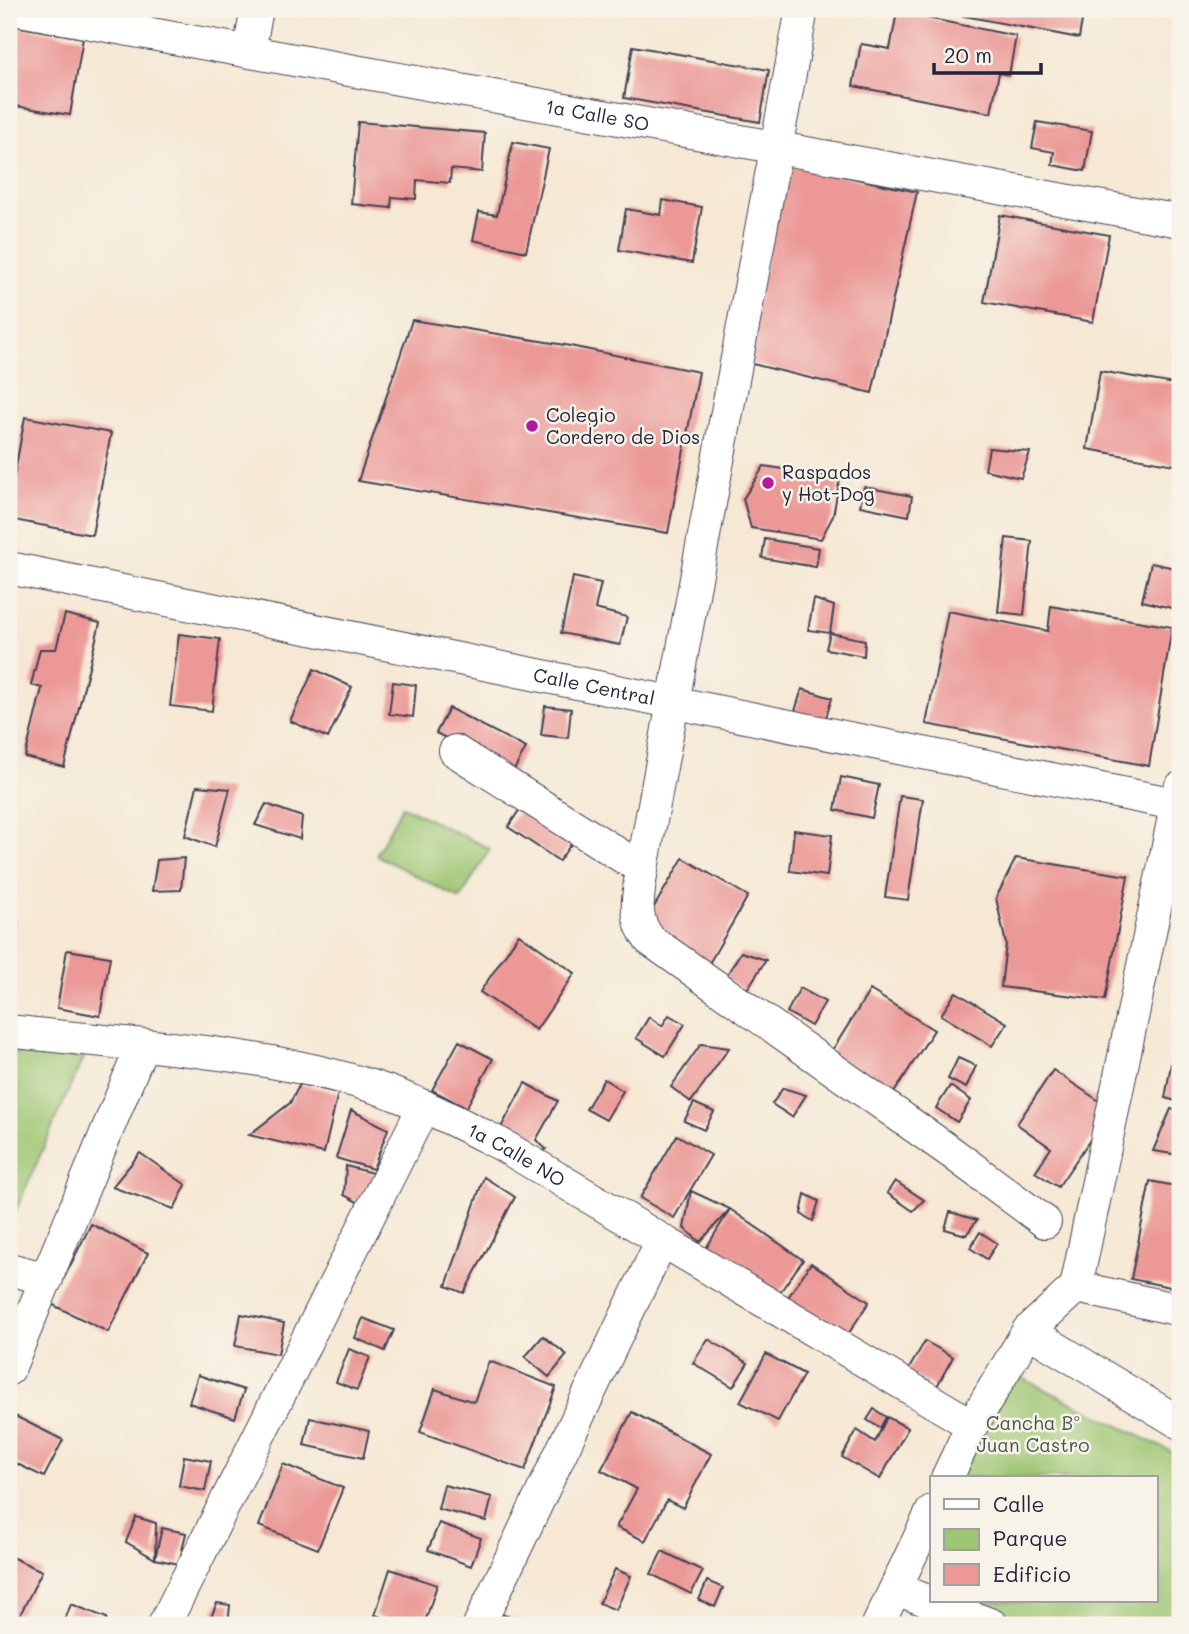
<svg xmlns="http://www.w3.org/2000/svg" width="1189" height="1634" font-family="Mali,sans-serif">
	<style>
		.green { fill: #9ec672; stroke: #607456; stroke-width: 2 }
		.building { fill: #eb9896 }
		.lines { fill: none; stroke-linecap: round; stroke-linejoin: round }
		.street-casing { stroke: #424052; stroke-width: 34 }
		.street { stroke: #fff; stroke-width: 32 }
		.poi-dot { fill: #b5179e; stroke: #f7f3e8; stroke-width: 2.5 }
		.labels { text-anchor: middle; stroke-width: 5; stroke-linejoin: round; paint-order: stroke }
		.street-label { font-size: 19px; fill: #22223b; stroke: #f7f3e8 }
		.poi-label { font-size: 19px; fill: #22223b; stroke: #f7f3e8; text-anchor: start }
		.park-label { font-size: 19px; fill: #47534c; stroke: #f7f3e8 }
	</style>
	<rect width="100%" height="100%" fill="#f7f3e8"/>
	<filter id="ink" filterUnits="userSpaceOnUse"><feTurbulence type="fractalNoise" baseFrequency=".0143" numOctaves="2"/><feDisplacementMap in="SourceGraphic" scale="14" xChannelSelector="R" yChannelSelector="G"/><feConvolveMatrix kernelMatrix="1 2 1 2 8 2 1 2 1" color-interpolation-filters="sRGB"/></filter>
	<filter id="wash" filterUnits="userSpaceOnUse"><feTurbulence type="fractalNoise" baseFrequency=".00686" numOctaves="4" result="noise"/><feDisplacementMap in="SourceGraphic" scale="28" xChannelSelector="R" yChannelSelector="G"/><feGaussianBlur stdDeviation="1.57" result="paint"/><feColorMatrix in="noise" values="0 0 0 0 0 0 0 0 0 0 0 0 0 0 0 0 0 1.4 0 .05"/><feComposite in="paint" operator="in"/></filter>
	<g filter="url(#wash)">
		<rect width="100%" height="100%" fill="#f6e8d4"/>
		<g class="green">
			<polygon points="402,806 490,849 460,899 376,855"/>
			<polygon points="9,1052 83,1058 9,1226"/>
			<polygon points="1014,1374 1180,1456 1180,1625 1031,1625 968,1601 1156,1601 1156,1478 958,1478"/>
		</g>
		<g id="blocks">
			<g class="building">
				<polygon points="928,9 1084,9 1079,38"/>
				<polygon points="897,12 1016,36 1009,75 999,73 991,113 853,86 861,44 890,49"/>
				<polygon points="9,25 83,38 70,115 9,105"/>
				<polygon points="633,46 769,70 760,122 624,98"/>
				<polygon points="358,122 485,133 482,172 451,169 450,183 417,180 416,199 392,197 391,208 351,204"/>
				<polygon points="1037,122 1092,131 1085,171 1052,165 1054,152 1032,148"/>
				<polygon points="513,142 549,149 526,252 473,240 479,212 497,215"/>
				<polygon points="788,164 917,192 872,393 744,362"/>
				<polygon points="663,200 702,207 692,263 619,250 626,209 661,215"/>
				<polygon points="1000,215 1109,235 1093,322 984,302"/>
				<polygon points="412,320 565,345 699,372 668,533 358,481"/>
				<polygon points="1100,371 1180,385 1180,466 1087,449"/>
				<polygon points="25,417 111,433 92,535 9,519 9,503"/>
				<polygon points="989,448 1030,452 1021,478 985,470"/>
				<polygon points="764,466 840,478 833,516 821,539 751,528 743,499"/>
				<polygon points="864,487 912,496 909,516 860,506"/>
				<polygon points="1006,538 1032,541 1024,615 998,612"/>
				<polygon points="765,539 819,548 816,567 762,558"/>
				<polygon points="1151,563 1180,569 1180,610 1142,601"/>
				<polygon points="573,577 601,583 595,609 627,617 620,645 561,633"/>
				<polygon points="814,599 834,606 830,633 808,630"/>
				<polygon points="1051,606 1172,627 1149,766 926,724 948,611 1048,631"/>
				<polygon points="65,614 100,623 64,767 25,757 42,688 31,685 40,649 56,649"/>
				<polygon points="830,633 865,640 864,656 826,649"/>
				<polygon points="179,634 220,639 212,711 170,706"/>
				<polygon points="314,669 352,687 328,738 290,721"/>
				<polygon points="393,682 416,685 413,717 389,714"/>
				<polygon points="802,689 832,698 824,724 794,714"/>
				<polygon points="545,706 571,709 568,738 541,735"/>
				<polygon points="449,708 526,748 513,772 436,733"/>
				<polygon points="841,777 879,785 872,818 835,810"/>
				<polygon points="197,786 230,789 215,847 185,836"/>
				<polygon points="900,796 923,799 908,900 885,897"/>
				<polygon points="524,803 576,837 559,861 508,827"/>
				<polygon points="266,804 302,817 300,839 255,825"/>
				<polygon points="794,830 832,835 827,876 790,871"/>
				<polygon points="184,858 181,890 152,891 157,860"/>
				<polygon points="683,858 748,896 707,967 641,929"/>
				<polygon points="1016,858 1128,876 1105,1000 1001,987 1006,944 996,898"/>
				<polygon points="9,920 15,920 11,972 9,972"/>
				<polygon points="519,934 575,973 536,1030 480,992"/>
				<polygon points="67,950 110,957 100,1016 57,1008"/>
				<polygon points="741,952 766,960 746,991 725,978"/>
				<polygon points="800,988 825,1002 811,1026 787,1012"/>
				<polygon points="870,990 934,1030 888,1102 825,1062"/>
				<polygon points="956,992 1007,1023 992,1046 941,1015"/>
				<polygon points="669,1015 685,1024 665,1056 636,1038 649,1017 662,1026"/>
				<polygon points="1177,1030 1180,1031 1180,1102 1165,1098"/>
				<polygon points="459,1041 493,1059 466,1108 432,1090"/>
				<polygon points="701,1044 729,1048 691,1102 671,1087"/>
				<polygon points="958,1058 976,1066 966,1088 948,1079"/>
				<polygon points="1053,1070 1111,1109 1058,1187 1035,1172 1051,1148 1017,1124"/>
				<polygon points="604,1079 623,1091 606,1120 586,1109"/>
				<polygon points="525,1083 558,1101 536,1140 546,1149 538,1157 497,1135"/>
				<polygon points="300,1084 338,1093 324,1153 249,1135 290,1103"/>
				<polygon points="950,1086 971,1100 957,1122 936,1108"/>
				<polygon points="783,1088 806,1095 792,1117 772,1104"/>
				<polygon points="694,1103 714,1112 704,1130 684,1121"/>
				<polygon points="1171,1109 1180,1111 1180,1155 1153,1151"/>
				<polygon points="351,1110 388,1129 373,1169 336,1158"/>
				<polygon points="677,1135 711,1155 674,1218 640,1198"/>
				<polygon points="140,1153 186,1185 174,1209 112,1187"/>
				<polygon points="346,1166 376,1174 363,1205 344,1195"/>
				<polygon points="484,1177 515,1197 464,1293 446,1286"/>
				<polygon points="895,1181 924,1200 913,1211 887,1193"/>
				<polygon points="1150,1181 1180,1187 1180,1289 1131,1279"/>
				<polygon points="691,1191 730,1209 803,1260 773,1302 702,1255 730,1209 700,1242 684,1228"/>
				<polygon points="805,1194 819,1201 813,1221 801,1214"/>
				<polygon points="950,1212 977,1220 966,1235 945,1229"/>
				<polygon points="91,1224 148,1253 108,1332 51,1304"/>
				<polygon points="980,1232 997,1243 987,1259 970,1248"/>
				<polygon points="811,1263 869,1302 843,1342 785,1302"/>
				<polygon points="241,1314 284,1323 278,1354 235,1346"/>
				<polygon points="363,1318 394,1330 385,1351 355,1338"/>
				<polygon points="543,1336 567,1355 549,1377 525,1357"/>
				<polygon points="708,1339 748,1363 733,1387 693,1363"/>
				<polygon points="925,1341 953,1357 936,1388 907,1372"/>
				<polygon points="349,1349 370,1357 357,1390 336,1382"/>
				<polygon points="766,1354 804,1374 778,1421 740,1402"/>
				<polygon points="489,1361 556,1387 525,1470 420,1432 435,1389 474,1402"/>
				<polygon points="198,1375 244,1390 235,1418 189,1403"/>
				<polygon points="874,1409 886,1417 880,1428 867,1420"/>
				<polygon points="632,1412 711,1454 683,1508 667,1500 645,1541 616,1527 637,1489 601,1470"/>
				<polygon points="9,1413 63,1440 44,1477 9,1460"/>
				<polygon points="887,1417 908,1428 880,1479 842,1457 857,1430 875,1442"/>
				<polygon points="310,1418 369,1431 363,1458 304,1445"/>
				<polygon points="184,1456 211,1461 205,1491 179,1486"/>
				<polygon points="283,1464 343,1488 318,1549 259,1526"/>
				<polygon points="444,1485 492,1497 486,1521 438,1509"/>
				<polygon points="136,1517 156,1523 155,1559 126,1542"/>
				<polygon points="439,1523 481,1538 471,1566 428,1550"/>
				<polygon points="162,1528 186,1533 179,1564 155,1559"/>
				<polygon points="662,1551 703,1571 691,1594 651,1574"/>
				<polygon points="9,1556 42,1571 19,1617 9,1612"/>
				<polygon points="390,1569 437,1585 424,1625 407,1625 375,1615"/>
				<polygon points="615,1569 631,1576 616,1610 599,1603"/>
				<polygon points="707,1581 723,1588 715,1607 699,1600"/>
				<polygon points="217,1603 230,1605 228,1624 210,1619"/>
				<polygon points="71,1604 107,1618 105,1625 63,1625"/>
				<polygon points="494,1612 536,1625 490,1625"/>
			</g>
		</g>
	</g>
	<g filter="url(#ink)">
		<use href="#blocks" fill-opacity="0" stroke="#424052" stroke-width="2"/>
		<g class="lines">
			<defs>
				<g id="street">
					<path id="s1" d="M14,9L1180,221"/>
					<polyline points="249,51 257,9"/>
					<path id="s2" d="M9,568L1180,805"/>
					<polyline points="455,751 642,869 802,9"/>
					<path d="M642,869C638,896 632,918 650,940L952,1153L1045,1222"/>
					<path id="s3" d="M9,1031C125,1045 259,1050 371,1086C416,1100 459,1123 502,1145L972,1425"/>
					<polyline points="9,1269 47,1279"/>
					<polyline points="1076,1287 1180,1310"/>
					<polyline points="1028,1331 1180,1423"/>
					<polyline points="9,1369 142,1046"/>
					<polyline points="947,1478 972,1425 1028,1331 1076,1287 1180,788"/>
					<polyline points="896,1589 992,1625"/>
					<polyline points="164,1625 424,1106"/>
					<polyline points="479,1625 662,1240"/>
					<polyline points="878,1625 932,1511"/>
				</g>
			</defs>
			<use href="#street" class="street-casing"/>
			<use href="#street" class="street"/>
		</g>
	</g>
	<g class="poi-dot">
		<circle cx="532" cy="426" r="7"/>
		<circle cx="768" cy="483" r="7"/>
	</g>
	<g class="labels">
		<g class="street-label">
			<text dy="7" stroke="none"><textPath href="#s1" startOffset="593">1a Calle SO</textPath></text>
			<text dy="7" stroke="none"><textPath href="#s2" startOffset="597">Calle Central</textPath></text>
			<text dy="7" stroke="none"><textPath href="#s3" startOffset="528">1a Calle NO</textPath></text>
		</g>
		<g class="poi-label">
			<text x="546" y="422">Colegio<tspan x="546" dy="22">Cordero de Dios</tspan></text>
			<text x="782" y="479">Raspados<tspan x="782" dy="22">y Hot-Dog</tspan></text>
		</g>
		<g class="park-label">
			<text x="1033" y="1430">Cancha Bº<tspan x="1033" dy="22">Juan Castro</tspan></text>
		</g>
	</g>
	<rect width="1189" height="1634" fill="none" stroke="#f7f3e8" stroke-width="35"/>
	<rect x="930" y="1476" width="228" height="126" fill="#f7f3e8" stroke="#a29fa3" stroke-width="2"/>
	<rect x="944" y="1499" width="35" height="10" fill="#ffffff" stroke="#a29fa3" stroke-width="2"/>
	<text x="993" y="1512" font-size="21" fill="#22223b">Calle</text>
	<rect x="944" y="1529" width="35" height="21" fill="#9ec672" stroke="#a29fa3" stroke-width="2"/>
	<text x="993" y="1546" font-size="21" fill="#22223b">Parque</text>
	<rect x="944" y="1564" width="35" height="21" fill="#eb9896" stroke="#a29fa3" stroke-width="2"/>
	<text x="993" y="1582" font-size="21" fill="#22223b">Edificio</text>
	<path d="M934 63v10h107v-10" fill="none" stroke="#22223b" stroke-width="3.5"/>
	<text x="944" y="63" font-size="21" fill="#22223b" stroke="#f7f3e8" stroke-width="5" paint-order="stroke">20 m</text>
</svg>
